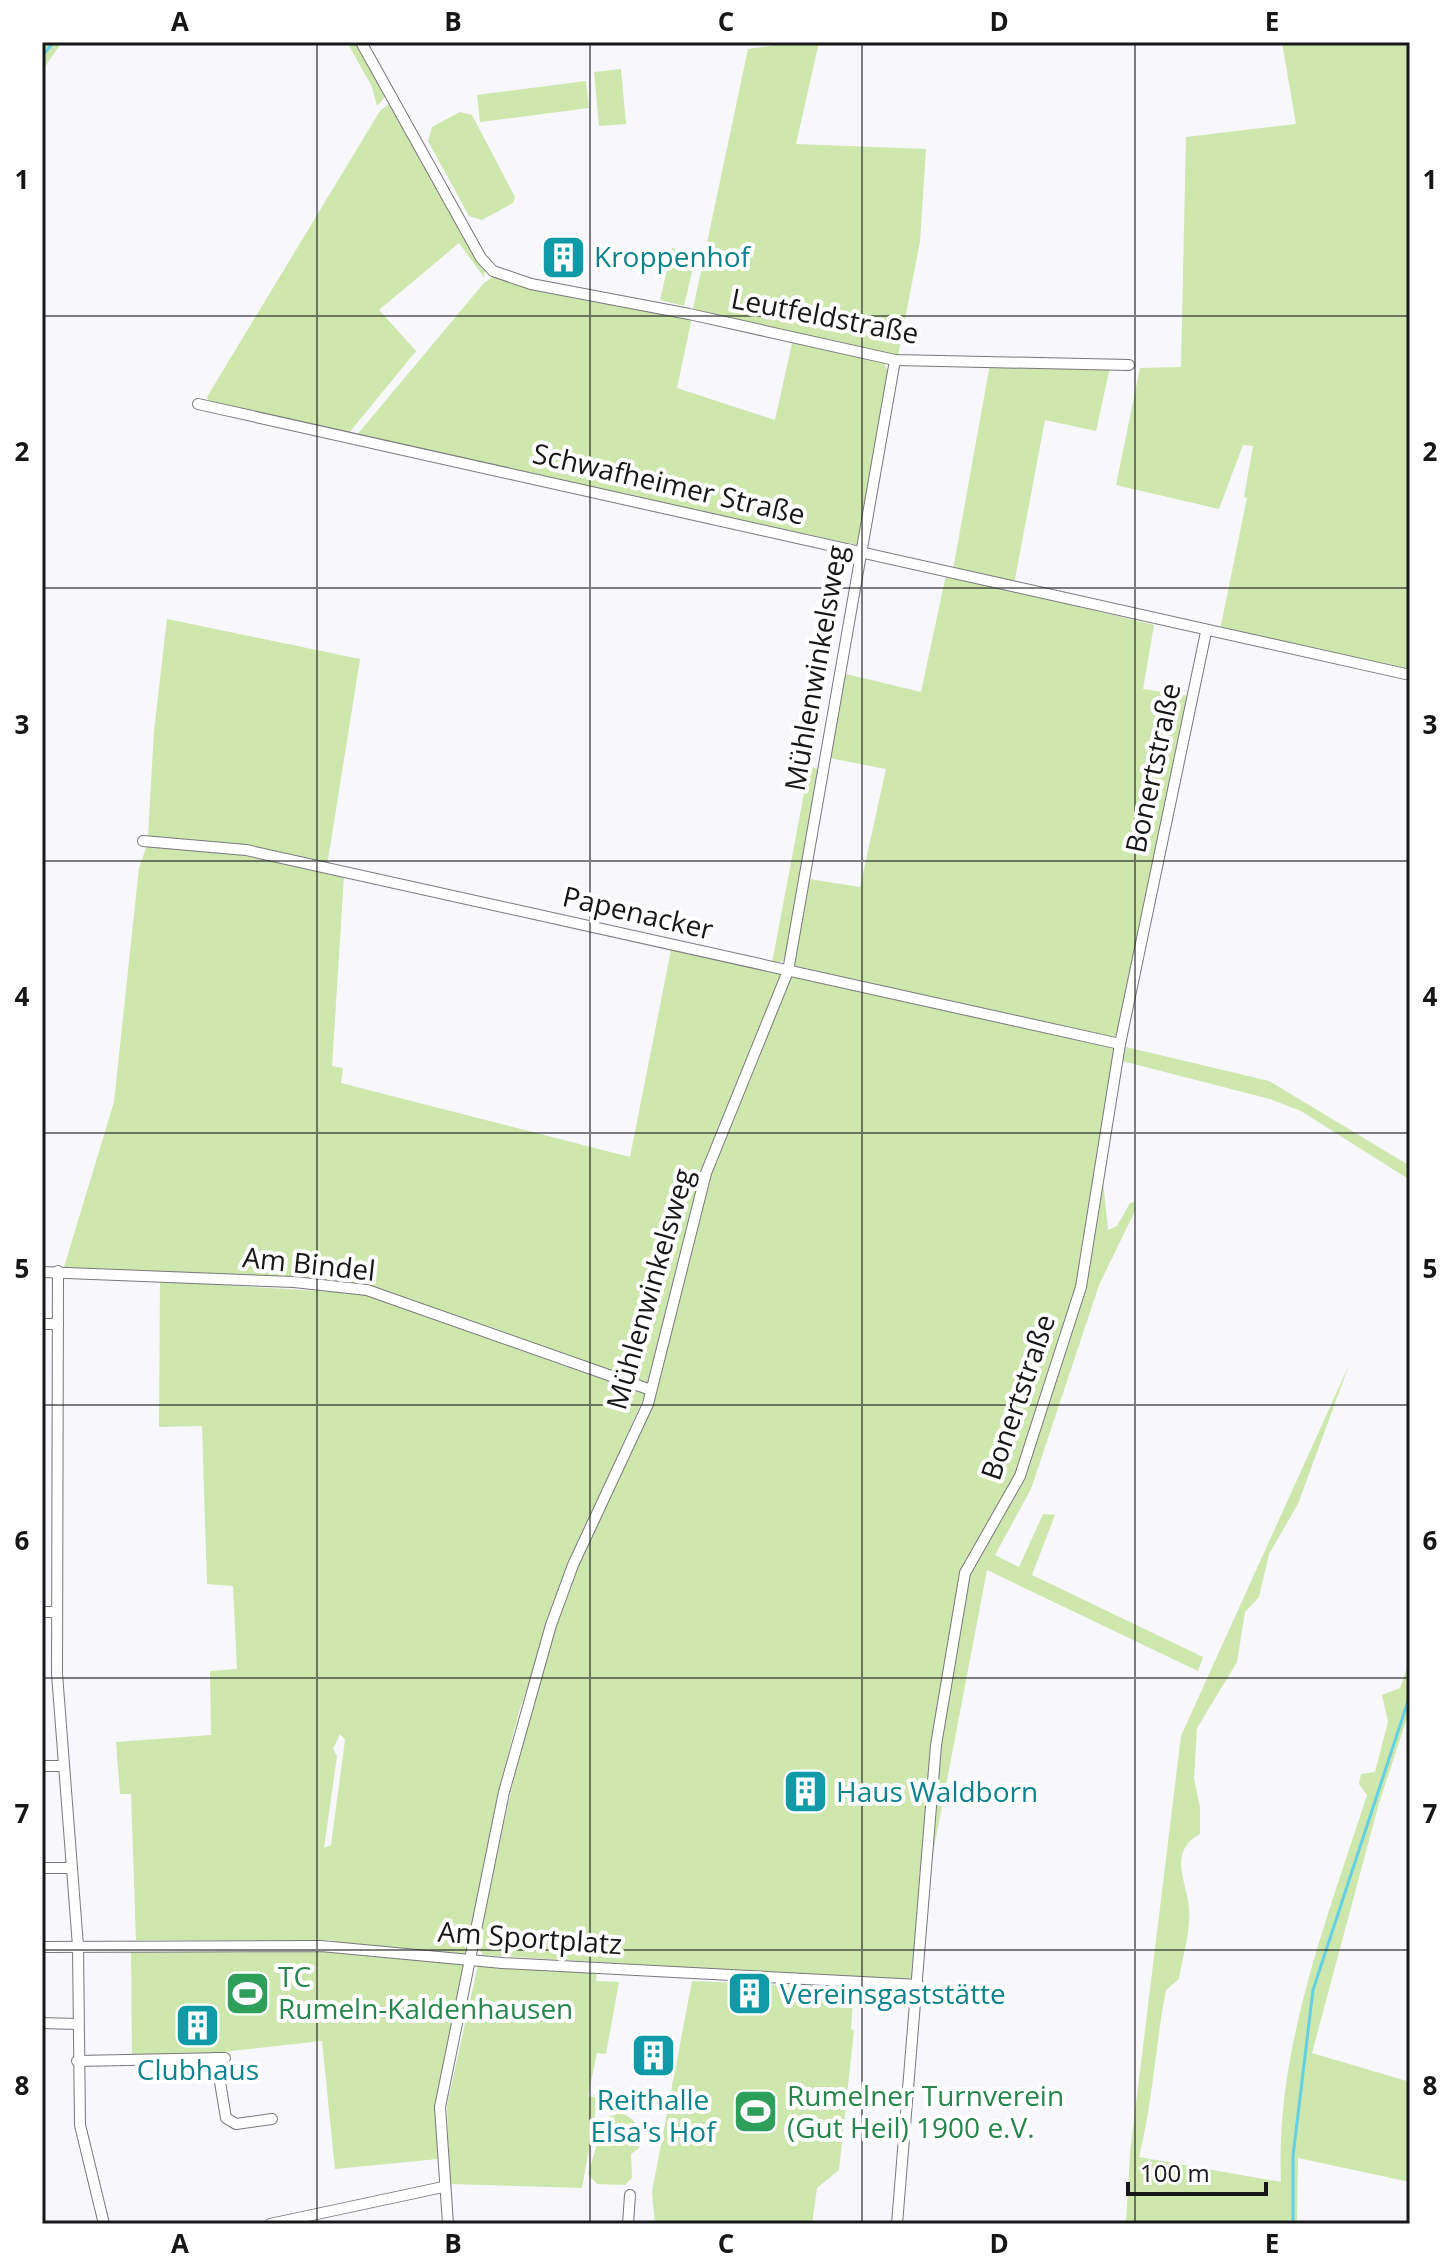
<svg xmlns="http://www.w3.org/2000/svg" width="1452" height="2266" font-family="'Open Sans',sans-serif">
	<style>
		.green { fill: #cde7ad; fill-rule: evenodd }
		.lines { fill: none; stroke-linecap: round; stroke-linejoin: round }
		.stream { stroke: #64d0e3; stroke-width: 3 }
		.minor-casing { stroke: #78787d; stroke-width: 12 }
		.minor { stroke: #fff; stroke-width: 10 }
		.grid { fill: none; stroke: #171719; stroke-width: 2; stroke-opacity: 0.55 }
		.labels { text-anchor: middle; stroke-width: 8; stroke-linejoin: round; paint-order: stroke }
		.culture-label { font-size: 28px; fill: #0d838f; stroke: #fff; text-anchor: start }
		.street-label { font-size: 28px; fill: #171719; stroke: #fff }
		.leisure-label { font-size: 28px; fill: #27864d; stroke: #fff; text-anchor: start }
		.neatline { fill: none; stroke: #171719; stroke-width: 3 }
		.grid-label { font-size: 26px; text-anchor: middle; font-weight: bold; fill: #171719 }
	</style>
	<rect width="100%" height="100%" fill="#f7f7fc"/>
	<g class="green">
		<polygon points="42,42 62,42 42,71"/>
		<polygon points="347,42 359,42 387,95 377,106 372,87"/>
		<polygon points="799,42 819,42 796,144 926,149 920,241 898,356 693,309 748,49"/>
		<polygon points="1282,42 1410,42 1410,671 1220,630 1247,498 1244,497 1253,446 1243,445 1219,509 1116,485 1140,368 1181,367 1186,137 1296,124"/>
		<polygon points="621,69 626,124 599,126 594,72"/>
		<polygon points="586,81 589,108 480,122 477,95"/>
		<polygon points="390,103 485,267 484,277 459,243 379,310 416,351 349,433 209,401 207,397 380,111"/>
		<polygon points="460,112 472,115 515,197 513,203 482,220 469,216 428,141 432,127"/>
		<polygon points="672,248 696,254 684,306 660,300"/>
		<polygon points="493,277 692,317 677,388 775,420 793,339 883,360 889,375 857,545 356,436 484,283"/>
		<polygon points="990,364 1110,367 1096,431 1045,420 1014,584 953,570"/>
		<polygon points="946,575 1154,625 1143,689 1189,696 1119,1032 1110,1041 794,966 809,879 860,887 886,769 829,758 842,673 921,692"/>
		<polygon points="167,619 360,659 327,866 148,836 154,731"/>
		<polygon points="809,767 819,769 785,961 772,963"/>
		<path d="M147,845L241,852L344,876L332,1066L343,1068L341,1083L630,1157L671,950L1109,1043L1115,1050L1092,1237L1103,1180L1108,1230L1117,1226L1130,1203L1134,1202L1136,1209L1099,1285L1031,1489L995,1555L1019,1567L1043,1514L1055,1515L1032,1575L1203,1657L1198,1671L987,1570L919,1927L913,1976L905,1981L483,1955L478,1947C500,1840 521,1733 555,1628C581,1546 622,1467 657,1388L367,1285L64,1267L114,1102L139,868Z"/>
		<polygon points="1126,1047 1269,1081 1410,1166 1410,1180 1301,1111 1270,1099 1122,1061 1122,1050"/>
		<path d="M160,1281L367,1294L640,1388L645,1394L565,1575L519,1712L498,1793L435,2107L438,2159L335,2169L322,2041L214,2053L132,2057L131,1951L334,1949L332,1940H136L131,1794H120L116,1742L211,1735L210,1671L237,1669L233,1586L207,1584L202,1426L159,1427ZM340,1734L345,1740L331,1845L324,1848L337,1756L333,1749Z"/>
		<path d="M1349,1365L1298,1504L1269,1554L1259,1597L1245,1612L1237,1662L1197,1728L1194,1778L1200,1808V1834C1167,1852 1187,1881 1189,1909C1191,1931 1182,1958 1179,1979L1166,1990C1155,2046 1153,2102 1139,2157L1281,2182C1275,2049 1327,1920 1367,1795L1359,1784L1361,1774L1375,1772L1388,1722L1382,1695L1400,1688L1410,1659V1709L1379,1803L1312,2053L1410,2082V2182L1298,2158L1297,2224H1126L1130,2153L1181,1736Z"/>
		<polygon points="478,1965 597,1972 596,1981 619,1982 606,2054 597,2053 588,2096 598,2098 582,2188 450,2184 447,2105"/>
		<polygon points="692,1981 854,1988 851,2029 854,2030 839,2170 817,2188 812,2224 655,2224 652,2192"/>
		<path d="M620,2113C637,2118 642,2131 639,2148L631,2154L632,2178L625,2185L597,2184L588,2174L605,2118Z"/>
	</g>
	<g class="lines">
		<g class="stream">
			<polyline points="42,56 54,42"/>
			<polyline points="1293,2224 1293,2156 1313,1990 1410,1695"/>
		</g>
		<defs>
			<g id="minor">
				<polyline points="361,42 481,258 493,271 531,284 689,314 895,360 1129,365"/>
				<polyline points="198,404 1410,675"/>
				<polyline points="143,841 246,850 1120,1044"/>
				<polyline points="58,1271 57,1674 78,1946 80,2125 104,2224"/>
				<polyline points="42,1272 294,1282 367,1290 651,1390"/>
				<polyline points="42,1324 58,1324"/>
				<polyline points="42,1612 55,1612"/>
				<polyline points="42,1766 63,1766"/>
				<polyline points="42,1868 72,1868"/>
				<polyline points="42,1947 321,1946 502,1963 919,1985"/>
				<polyline points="42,2023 77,2024"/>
				<polyline points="216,2058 226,2118 236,2124 272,2119"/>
				<polyline points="77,2061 225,2058"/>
				<polyline points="270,2224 443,2187"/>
				<polyline points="448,2224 440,2107 504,1792 551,1625 573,1565 648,1404 706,1173 788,971 895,360"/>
				<polyline points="628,2224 630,2195"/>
				<polyline points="897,2224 936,1745 965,1573 1020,1476 1081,1287 1120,1044 1206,632"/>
			</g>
		</defs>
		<use href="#minor" class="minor-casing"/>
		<use href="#minor" class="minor"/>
	</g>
	<path class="grid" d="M317,42V2224M590,42V2224M862,42V2224M1135,42V2224M42,316H1410M42,588H1410M42,861H1410M42,1133H1410M42,1405H1410M42,1678H1410M42,1950H1410"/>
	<defs>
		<symbol id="building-square" viewBox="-11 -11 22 22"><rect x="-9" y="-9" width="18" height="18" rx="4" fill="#0f9aa8" stroke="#fff"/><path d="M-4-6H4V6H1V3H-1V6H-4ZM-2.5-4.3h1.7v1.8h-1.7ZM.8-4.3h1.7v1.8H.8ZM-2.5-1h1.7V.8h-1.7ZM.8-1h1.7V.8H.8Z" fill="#fff"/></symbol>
		<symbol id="stadium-square" viewBox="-11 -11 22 22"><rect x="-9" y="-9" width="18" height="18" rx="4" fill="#2e9e5b" stroke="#fff"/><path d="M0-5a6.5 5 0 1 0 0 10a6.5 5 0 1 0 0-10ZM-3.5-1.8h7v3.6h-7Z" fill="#fff"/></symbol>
	</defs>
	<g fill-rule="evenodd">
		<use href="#building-square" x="538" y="232" width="51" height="51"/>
		<use href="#building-square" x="780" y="1766" width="51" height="51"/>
		<use href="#stadium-square" x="222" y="1968" width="51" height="51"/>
		<use href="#building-square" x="724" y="1968" width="51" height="51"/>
		<use href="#building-square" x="172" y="2000" width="51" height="51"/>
		<use href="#building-square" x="628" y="2030" width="51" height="51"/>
		<use href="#stadium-square" x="730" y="2086" width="51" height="51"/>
	</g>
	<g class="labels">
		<g class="culture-label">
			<text x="594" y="267">Kroppenhof</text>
			<text x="836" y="1802">Haus Waldborn</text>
			<text x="780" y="2004">Vereinsgaststätte</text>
			<text x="198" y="2080" text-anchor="middle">Clubhaus</text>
			<text x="653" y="2110" text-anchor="middle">Reithalle<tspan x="653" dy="32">Elsa's Hof</tspan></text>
		</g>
		<g class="street-label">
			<text transform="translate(825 316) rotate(11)" y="10">Leutfeldstraße</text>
			<text transform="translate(669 484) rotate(13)" y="10">Schwafheimer Straße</text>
			<text transform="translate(816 668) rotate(-80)" y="10">Mühlenwinkelsweg</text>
			<text transform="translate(1153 768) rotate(-78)" y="10">Bonertstraße</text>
			<text transform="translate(638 913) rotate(13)" y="10">Papenacker</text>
			<text transform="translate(309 1264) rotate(6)" y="10">Am Bindel</text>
			<text transform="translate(650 1289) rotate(-74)" y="10">Mühlenwinkelsweg</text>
			<text transform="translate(1018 1397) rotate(-71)" y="10">Bonertstraße</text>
			<text transform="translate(530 1938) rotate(4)" y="10">Am Sportplatz</text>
		</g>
		<g class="leisure-label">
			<text x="278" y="1987">TC<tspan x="278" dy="32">Rumeln-Kaldenhausen</tspan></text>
			<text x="787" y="2106">Rumelner Turnverein<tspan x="787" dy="32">(Gut Heil) 1900 e.V.</tspan></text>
		</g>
	</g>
	<rect width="1452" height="2266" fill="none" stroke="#ffffff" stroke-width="88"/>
	<path d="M1128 2182v12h138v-12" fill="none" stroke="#171719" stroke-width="4"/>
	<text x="1140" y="2182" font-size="24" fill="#171719" stroke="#ffffff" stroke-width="6" paint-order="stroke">100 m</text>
	<rect x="44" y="44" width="1364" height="2178" class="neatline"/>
	<g class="grid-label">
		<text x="180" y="31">A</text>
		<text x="453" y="31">B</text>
		<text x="726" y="31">C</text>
		<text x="999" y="31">D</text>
		<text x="1272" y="31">E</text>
		<text x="22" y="189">1</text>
		<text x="1430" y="189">1</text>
		<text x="22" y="461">2</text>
		<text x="1430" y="461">2</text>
		<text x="22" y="734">3</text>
		<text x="1430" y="734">3</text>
		<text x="22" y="1006">4</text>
		<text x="1430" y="1006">4</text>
		<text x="22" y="1278">5</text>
		<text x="1430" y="1278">5</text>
		<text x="22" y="1550">6</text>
		<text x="1430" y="1550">6</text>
		<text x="22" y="1823">7</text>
		<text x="1430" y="1823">7</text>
		<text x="22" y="2095">8</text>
		<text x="1430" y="2095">8</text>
		<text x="180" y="2253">A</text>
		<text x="453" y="2253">B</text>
		<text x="726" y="2253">C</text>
		<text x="999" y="2253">D</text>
		<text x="1272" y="2253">E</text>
	</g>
</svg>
